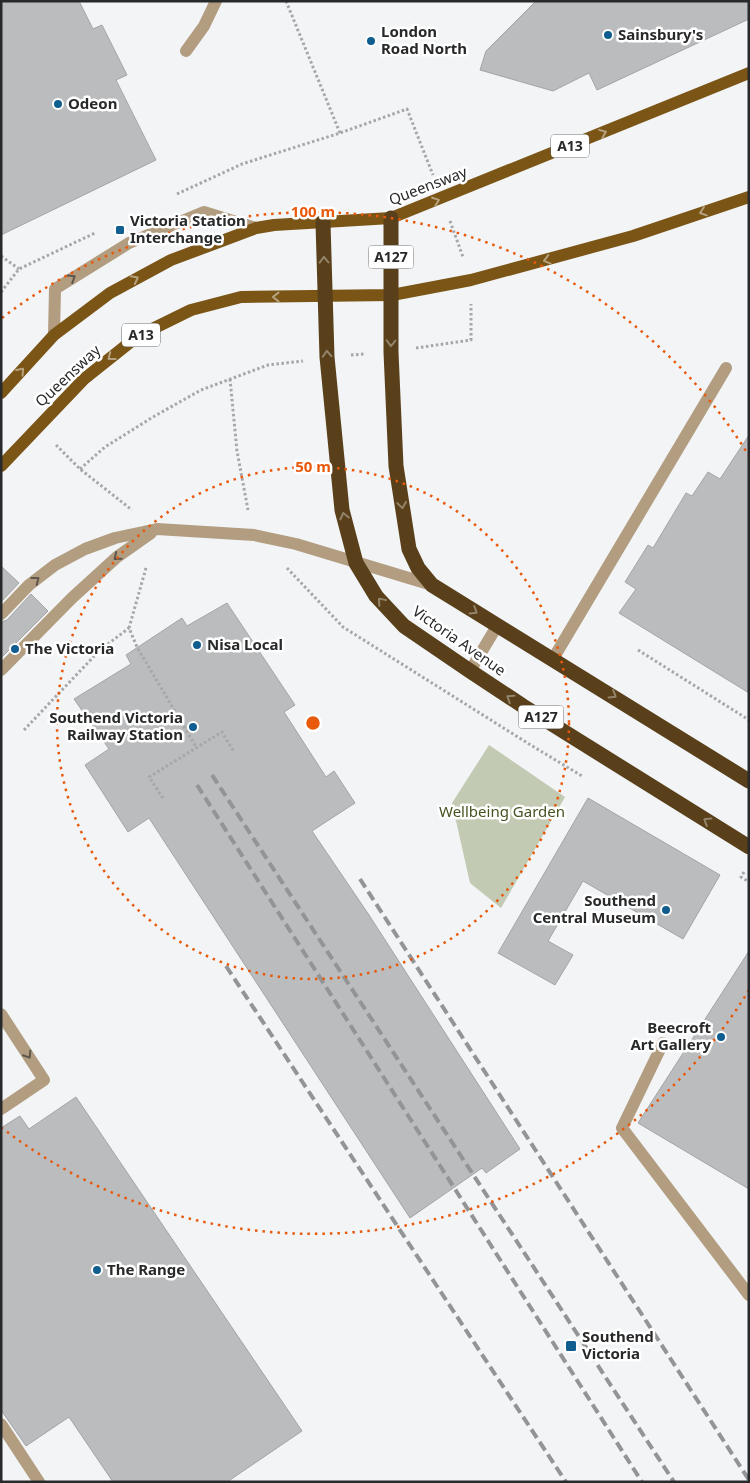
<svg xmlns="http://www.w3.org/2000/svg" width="750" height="1483" font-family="'Noto Sans',sans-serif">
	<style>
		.green { fill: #c2cab3 }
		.building { fill: #bbbcbe; stroke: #a3a4a6 }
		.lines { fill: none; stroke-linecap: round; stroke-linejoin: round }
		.path { stroke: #a5a7a9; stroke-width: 3; stroke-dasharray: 2.5 2.5; stroke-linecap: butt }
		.lane { stroke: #b29d80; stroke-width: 12 }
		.primary { stroke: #7a5516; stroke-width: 12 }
		.highway { stroke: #59401a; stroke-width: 15 }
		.rail { stroke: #939496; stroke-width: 4; stroke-dasharray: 10 5; stroke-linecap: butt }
		.oneway { stroke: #b6a27f }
		.oneway2 { stroke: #93836a }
		.oneway3 { stroke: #5f574c }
		.ring { fill: none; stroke: #e8590c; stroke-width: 2.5; stroke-dasharray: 2.5 5 }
		.poi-dot { fill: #105d90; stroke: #fff; stroke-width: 2 }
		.labels { text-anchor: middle; stroke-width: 5; stroke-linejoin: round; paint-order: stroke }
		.shield { fill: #fff; stroke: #68696a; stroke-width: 1 }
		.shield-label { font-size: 14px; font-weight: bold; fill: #28292a }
		.poi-label { font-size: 15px; font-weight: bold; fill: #28292a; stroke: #fff; text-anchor: start }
		.street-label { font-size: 15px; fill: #28292a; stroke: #fff }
		.park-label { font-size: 15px; fill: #455320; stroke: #fff }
		.centre { fill: #e8590c; stroke: #fff; stroke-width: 2.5 }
		.ring-label { font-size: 15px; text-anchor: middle; font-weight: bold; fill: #e8590c; stroke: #fff; stroke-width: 5; stroke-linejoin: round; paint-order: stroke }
	</style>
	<rect width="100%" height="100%" fill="#f2f4f6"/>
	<polygon class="green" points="489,745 565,797 501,908 470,883 452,803"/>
	<g class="building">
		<polygon points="1,1 79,1 93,29 102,25 127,75 116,80 156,160 1,235"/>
		<polygon points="536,1 749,1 749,19 597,90 589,73 553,91 480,70 486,51"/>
		<polygon points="749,435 749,693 619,613 636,589 625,582 648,545 653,548 686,493 692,496 708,472 720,479"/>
		<polygon points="1,566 19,583 1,602"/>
		<polygon points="31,594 48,611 1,658 1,622 7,620"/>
		<polygon points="227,603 295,705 284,712 326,777 334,771 355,803 312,831 369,915 520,1149 486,1173 482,1168 410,1218 149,818 128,832 85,765 109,749 74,699 131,664 126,655 182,618 187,626"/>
		<polygon points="588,798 720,875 683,939 583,881 548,941 573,955 555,985 498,953"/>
		<polygon points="749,951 749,1189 638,1123"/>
		<polygon points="76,1097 302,1431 227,1482 113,1482 69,1417 26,1446 1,1410 1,1128 20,1116 29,1129"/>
	</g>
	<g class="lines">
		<g class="path">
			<polyline points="286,1 340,133"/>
			<polyline points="177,194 242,164 340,133 407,109 433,175"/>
			<polyline points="450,221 463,257"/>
			<polyline points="1,256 19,269"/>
			<polyline points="1,292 19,269 95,233"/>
			<polyline points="416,348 471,340 471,304"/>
			<polyline points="351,355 365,354"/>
			<polyline points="230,379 237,451 248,510"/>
			<polyline points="56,445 80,469 132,510"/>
			<polyline points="80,469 105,447 153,417 201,390 268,365 303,361"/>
			<polyline points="146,568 129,628 137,647 196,747"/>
			<polyline points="287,568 343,627 529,744 582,776"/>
			<polyline points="638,650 749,720"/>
			<polyline points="24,730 100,650 129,628"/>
			<polyline points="163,798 149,777 222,732 234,752"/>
			<polyline points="744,872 741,877 749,882"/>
		</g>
		<g class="lane">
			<polyline points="186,51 204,26 216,1"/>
			<polyline points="54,335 55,289 129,243 204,212 256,228"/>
			<polyline points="1,614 29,585 55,565 85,549 115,538 157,529 254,535 296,544 432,585"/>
			<polyline points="553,659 726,368"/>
			<polyline points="1,670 72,598 117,557 151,533"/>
			<polyline points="470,671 497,626"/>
			<polyline points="1,1014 44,1080 1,1109"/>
			<polyline points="663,1043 622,1128 749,1295"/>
			<polyline points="1,1424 39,1482"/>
		</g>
		<g class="primary">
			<polyline points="1,393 54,335 110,293 171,260 256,228 274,225 391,218 749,73"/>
			<polyline points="1,466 84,379 138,336 191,310 241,297 392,295 471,280 633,236 749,197"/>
		</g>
		<g class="highway">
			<polyline points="391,218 391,352 396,466 409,549 418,568 432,585 749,781"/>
			<polyline points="323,223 327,357 342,510 356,563 376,596 404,626 470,671 523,706 749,847"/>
		</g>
		<g class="rail">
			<polyline points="212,775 674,1482"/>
			<polyline points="197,785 642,1482"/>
			<polyline points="360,879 749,1480"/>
			<polyline points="226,966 566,1482"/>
		</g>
	</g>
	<defs><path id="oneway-chevron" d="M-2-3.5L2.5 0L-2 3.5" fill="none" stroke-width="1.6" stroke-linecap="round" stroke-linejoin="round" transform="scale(1.25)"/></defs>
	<g class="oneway">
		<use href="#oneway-chevron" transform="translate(603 133) rotate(-22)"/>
		<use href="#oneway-chevron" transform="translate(436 201) rotate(-21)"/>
		<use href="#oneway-chevron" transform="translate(703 212) rotate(161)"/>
		<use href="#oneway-chevron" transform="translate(547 260) rotate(165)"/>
		<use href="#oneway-chevron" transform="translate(135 279) rotate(-28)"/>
		<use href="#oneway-chevron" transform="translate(276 297) rotate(180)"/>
		<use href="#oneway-chevron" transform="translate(111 357) rotate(142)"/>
		<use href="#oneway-chevron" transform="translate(21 371) rotate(-48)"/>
	</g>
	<g class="oneway2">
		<use href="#oneway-chevron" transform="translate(324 260) rotate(-91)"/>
		<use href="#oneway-chevron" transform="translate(391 343) rotate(91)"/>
		<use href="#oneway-chevron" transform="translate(327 354) rotate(-93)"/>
		<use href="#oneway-chevron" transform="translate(402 505) rotate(82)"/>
		<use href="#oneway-chevron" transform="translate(344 516) rotate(-103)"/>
		<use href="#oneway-chevron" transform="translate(381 601) rotate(-131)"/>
		<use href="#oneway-chevron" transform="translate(474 611) rotate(32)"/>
		<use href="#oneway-chevron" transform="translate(613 695) rotate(32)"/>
		<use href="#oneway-chevron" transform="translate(510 698) rotate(-147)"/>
		<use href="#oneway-chevron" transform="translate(707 821) rotate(-148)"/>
	</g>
	<g class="oneway3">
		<use href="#oneway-chevron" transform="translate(72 278) rotate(-32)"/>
		<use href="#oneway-chevron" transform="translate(117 557) rotate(141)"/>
		<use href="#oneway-chevron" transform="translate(36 580) rotate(-38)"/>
		<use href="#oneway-chevron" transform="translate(28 1055) rotate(57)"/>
	</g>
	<g class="ring">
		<circle cx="313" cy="723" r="256"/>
		<path d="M749 990A511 511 0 0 1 2 1128M2 318A511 511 0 0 1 749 456"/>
	</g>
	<g class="poi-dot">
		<circle cx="608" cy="35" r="5"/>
		<circle cx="371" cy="41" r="5"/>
		<circle cx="58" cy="104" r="5"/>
		<rect x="115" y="225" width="10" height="10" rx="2.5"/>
		<circle cx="197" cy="645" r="5"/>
		<circle cx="15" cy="649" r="5"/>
		<circle cx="193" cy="727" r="5"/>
		<circle cx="666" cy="910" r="5"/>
		<circle cx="721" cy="1037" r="5"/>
		<circle cx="97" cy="1270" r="5"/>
		<rect x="565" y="1340" width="12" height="12" rx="2.5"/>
	</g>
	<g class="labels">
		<g class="shield">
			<rect x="551" y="134.5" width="38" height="23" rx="4"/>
			<rect x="368.5" y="245.5" width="45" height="23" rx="4"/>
			<rect x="122" y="323.5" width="38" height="23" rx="4"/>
			<rect x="518.5" y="705.5" width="45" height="23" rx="4"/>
		</g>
		<g class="shield-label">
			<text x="570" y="151">A13</text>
			<text x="391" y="262">A127</text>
			<text x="141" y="340">A13</text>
			<text x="541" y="722">A127</text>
		</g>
		<g class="poi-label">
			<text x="381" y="37">London<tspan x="381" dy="17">Road North</tspan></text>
			<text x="618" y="40">Sainsbury's</text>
			<text x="68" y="109">Odeon</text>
			<text x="130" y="226">Victoria Station<tspan x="130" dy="17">Interchange</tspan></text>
			<text x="207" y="650">Nisa Local</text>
			<text x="25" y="654">The Victoria</text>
			<text x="183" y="723" text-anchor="end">Southend Victoria<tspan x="183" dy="17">Railway Station</tspan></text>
			<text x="656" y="906" text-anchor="end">Southend<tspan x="656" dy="17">Central Museum</tspan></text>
			<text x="711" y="1033" text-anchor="end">Beecroft<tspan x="711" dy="17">Art Gallery</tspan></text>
			<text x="107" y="1275">The Range</text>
			<text x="582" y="1342">Southend<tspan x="582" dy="17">Victoria</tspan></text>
		</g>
		<g class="street-label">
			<text transform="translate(428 186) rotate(-21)" y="5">Queensway</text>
			<text transform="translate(68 376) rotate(-43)" y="5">Queensway</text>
			<text transform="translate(459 641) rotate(35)" y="5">Victoria Avenue</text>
		</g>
		<g class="park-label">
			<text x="502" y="817">Wellbeing Garden</text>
		</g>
	</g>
	<circle cx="313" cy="723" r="8" class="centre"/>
	<g class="ring-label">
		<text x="313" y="217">100 m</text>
		<text x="313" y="472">50 m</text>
	</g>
	<rect width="750" height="1483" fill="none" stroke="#28292a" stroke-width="5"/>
</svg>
